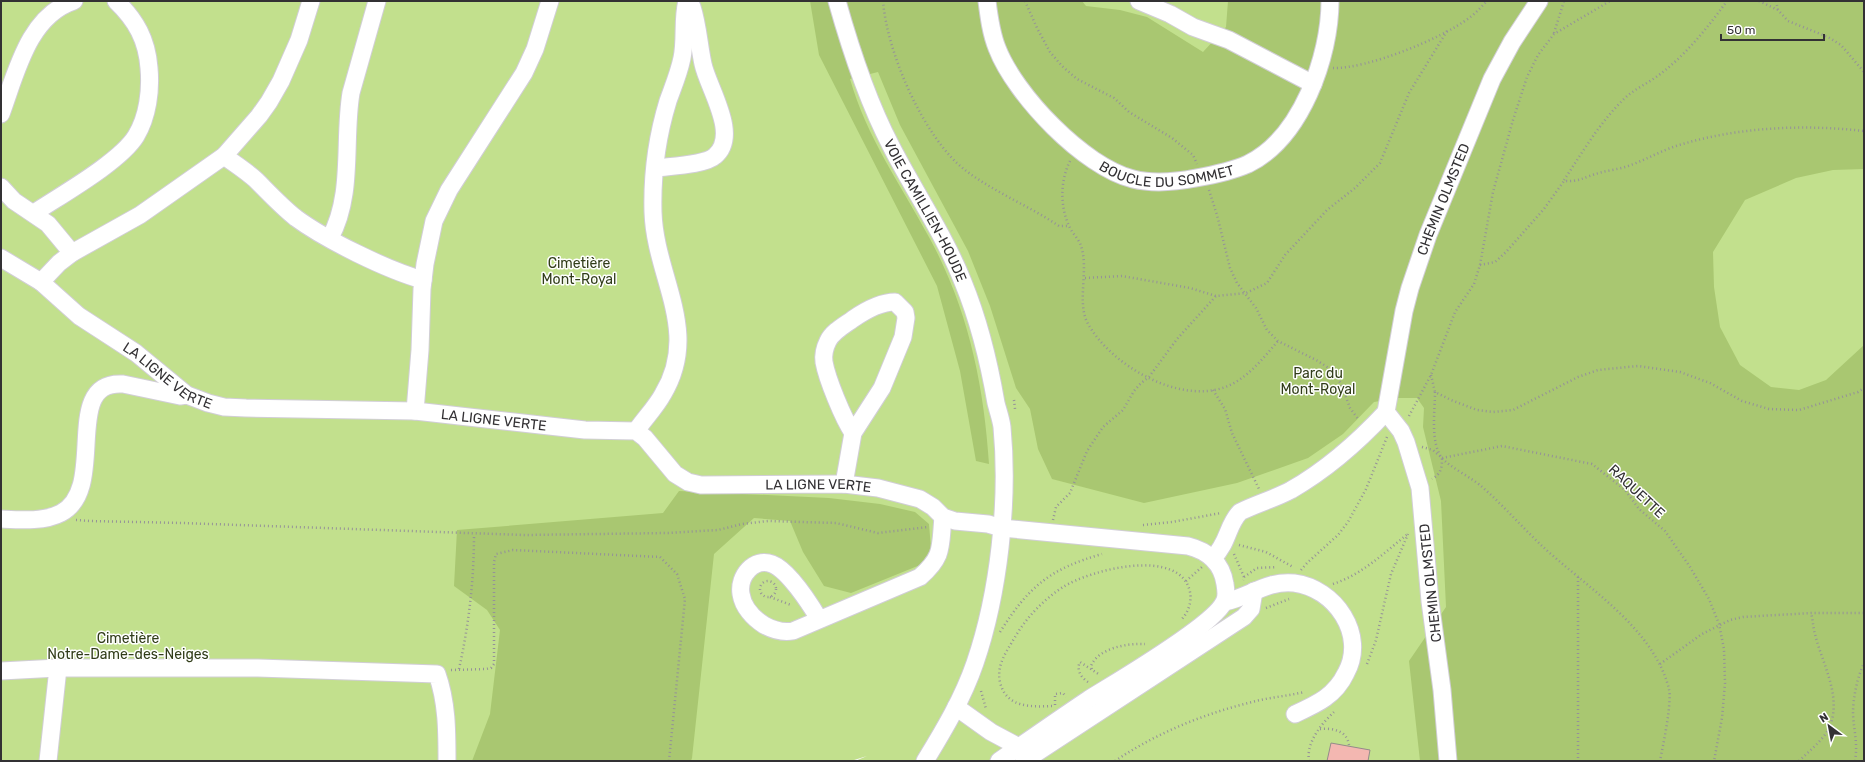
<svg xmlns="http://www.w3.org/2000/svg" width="1865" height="762" font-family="Rubik,sans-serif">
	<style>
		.green { fill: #c2e08d }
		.forest { fill: #a9c771 }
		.building { fill: #f3b7b1; stroke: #948b8a }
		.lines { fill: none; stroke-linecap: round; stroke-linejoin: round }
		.minor-casing { stroke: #d1ced6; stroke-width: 19 }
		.path { stroke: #959298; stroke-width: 2.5; stroke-dasharray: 1 3; stroke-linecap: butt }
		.minor { stroke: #fff; stroke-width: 17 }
		.labels { text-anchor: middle; stroke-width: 3; stroke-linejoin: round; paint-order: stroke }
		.street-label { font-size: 14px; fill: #333134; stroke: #fff }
		.park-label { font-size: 14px; fill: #313d19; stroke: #fff }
	</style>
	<rect width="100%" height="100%" fill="#faf7ff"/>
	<polygon class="green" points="1,1 1864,1 1864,761 855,761 867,756 851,761 1,761"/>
	<g class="forest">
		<path d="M810,1H1082L1086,6L1120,10L1147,17L1203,52L1226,27L1228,1H1864V169L1833,170L1796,178L1745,200L1713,252L1714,287L1720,327L1740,365L1771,387L1799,390L1826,380L1864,345V761H1420L1409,661L1446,607L1441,501L1423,427L1424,408L1417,398H1397L1374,402L1343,434L1308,458L1237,483L1144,503L1052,479L1038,449L1030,409L1016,388L990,306L968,251L900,125L878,72L850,79C866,136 902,187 930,239C968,309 984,385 989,464L976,461L960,371L937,286L819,55Z"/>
		<polygon points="679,491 829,498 880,504 915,512 929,524 931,549 925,563 851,593 824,586 803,552 790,521 754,518 714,554 692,758 691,761 472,761 490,714 500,630 487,610 454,586 457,530 663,513"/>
	</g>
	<polygon class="building" points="1331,743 1370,750 1368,761 1327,761"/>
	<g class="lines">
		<defs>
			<g id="minor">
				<path id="s1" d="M837,1C851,51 867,100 891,146C914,191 944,234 963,282C979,321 989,362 996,403C998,411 1001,419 1002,427C1009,501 999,593 975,663C963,698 944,730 925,761"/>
				<path id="s2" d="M987,1C989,17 991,33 997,48C1015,95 1084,167 1133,179C1153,184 1175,182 1196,178C1213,175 1232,171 1248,164C1301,138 1330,57 1330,1"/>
				<polyline points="1139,1 1170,14 1193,27 1229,40 1313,84"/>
				<path d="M1,114C16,74 28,16 74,1"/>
				<path d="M224,156C235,164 246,171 256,180C269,193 282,207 296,218C326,240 387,270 423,280"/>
				<path d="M656,168C670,166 705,165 715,156C740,135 708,88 703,64C699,46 698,25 692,7"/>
				<polyline points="1,187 14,201 48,224 72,253"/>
				<path d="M34,213C61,195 120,162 136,136C148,116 151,90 149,68C147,40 136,20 116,1"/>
				<path d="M330,238C354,194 343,141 351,93L377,1"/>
				<path id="s3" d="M1,258L41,282L79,316L136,353L187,395L208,403L224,407L246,408L415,411L585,430L636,431L645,438L675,474L688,482L701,485L844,484L878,488L920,499L933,507L943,517L955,521L988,524L1002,528L1188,546C1208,551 1222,563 1225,584C1226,590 1227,597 1224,602C1213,626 1116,682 1089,699C1059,719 1029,740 999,761"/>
				<polyline points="41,282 59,263 72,253 140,215 224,156 259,116 269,102 281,81 299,40 311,1"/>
				<polyline points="415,411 420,350 422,289 425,264 434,221 449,190 524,73 535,49 550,1"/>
				<path d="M636,431C645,418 656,407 663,394C701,331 655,277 653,212C652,175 657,137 668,101C673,87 679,73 682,58C686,39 682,19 687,1"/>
				<path d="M844,484L853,433L882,388L903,337L906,318L905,312L895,302C880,302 866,310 853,319C845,325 833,331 828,341C825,347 823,355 824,362C827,379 843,418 853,433"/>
				<path d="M1,519C20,520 44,522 61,513C109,488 60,380 123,384L180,396L187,395"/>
				<path d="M1213,558C1229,542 1227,525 1240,512C1256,504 1274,499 1291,490C1326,470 1358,442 1386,412"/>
				<path d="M1225,602C1249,597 1268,580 1294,583C1335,588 1367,635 1346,673C1335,696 1317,704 1295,714"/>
				<path d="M819,619C810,604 788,570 772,564C754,557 738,576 741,594C743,607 753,618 764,625C773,630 782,633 793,631L920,577C944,556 940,547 943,517"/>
				<path d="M1,671L58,668H258L437,674C447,702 447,731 447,761"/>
				<polyline points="956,707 991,732 1019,747"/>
				<polyline points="48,761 58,668"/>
				<polyline points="1024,761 1244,617 1251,609 1254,591"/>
				<path id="s4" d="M1448,761L1442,690L1430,601L1420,488L1406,442L1401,431L1386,412L1404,311L1410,288L1428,235L1492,79L1512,42L1539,1"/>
			</g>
		</defs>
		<use href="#minor" class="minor-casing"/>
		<g class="path">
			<path d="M883,1C887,53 924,138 965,170C994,192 1029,206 1059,226H1069"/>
			<polyline points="1025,1 1037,28 1050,52 1062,66 1077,79 1114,98 1129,112 1172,138 1193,155 1197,164"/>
			<polyline points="1759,1 1778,10 1788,21 1828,37 1841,45 1864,72"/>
			<polyline points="1776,1 1778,10"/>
			<polyline points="1554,33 1564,1"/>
			<path d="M1333,68C1367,69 1441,39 1469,18C1476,13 1481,7 1487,1"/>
			<path d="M1070,161C1060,181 1060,206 1069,226C1072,233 1079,239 1081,246C1089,269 1077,301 1087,322C1110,366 1186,410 1234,383C1252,373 1265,356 1278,341"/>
			<path d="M1564,180C1582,153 1600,122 1624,99C1634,89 1647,84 1659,75C1686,55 1708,27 1727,1"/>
			<polyline points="1209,190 1217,215 1230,268 1237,283 1256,308 1267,330 1278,341 1318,361 1333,371 1341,384 1350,408 1358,419"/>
			<path d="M1480,265L1495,262L1506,252L1544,209L1564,181C1580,182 1584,177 1599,173C1609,170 1621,169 1631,165C1647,159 1661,151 1676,146C1737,127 1802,124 1864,131"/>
			<polyline points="1085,278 1122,276 1190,288 1216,296"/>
			<polyline points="1431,375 1435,392 1451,400 1477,410 1493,412 1513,410 1578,377 1598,370 1638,366 1680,372 1710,383 1742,401 1769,409 1799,410 1858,392 1864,388"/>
			<polyline points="1213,390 1225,409 1232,433 1259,489"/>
			<path d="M1435,392C1435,410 1430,443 1442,458C1448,466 1472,478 1481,486C1502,504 1520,525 1540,544C1584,586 1653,626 1669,689C1672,704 1663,745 1660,761"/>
			<polyline points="1014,400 1015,409"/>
			<polyline points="1409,416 1431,375 1455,312 1474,284 1480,265 1493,192 1513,120 1527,77 1538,55 1554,34 1610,1"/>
			<path d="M1422,447L1433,450L1442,458C1442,468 1441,474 1432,479"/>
			<polyline points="1442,458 1502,446 1592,464 1625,490 1639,509 1665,531 1690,567 1709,599 1719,624 1724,649 1725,683 1722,718 1714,761"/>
			<polyline points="76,520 90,521 182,523 524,535 668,533 718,530 742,524 768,521 836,523 878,533 928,527"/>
			<polyline points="1053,520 1056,507 1070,493 1087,451 1103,427 1123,410 1134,391 1141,383 1149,377 1177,339 1216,296 1246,293 1267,283 1285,255 1327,210 1355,188 1380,163 1409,93 1447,31"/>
			<polyline points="1143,525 1172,522 1221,513"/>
			<polyline points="1239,545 1266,552 1293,567"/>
			<polyline points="1234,554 1244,577 1243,580"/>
			<polyline points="1301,570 1307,563 1338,535 1348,522 1366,489 1387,437"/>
			<polyline points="1244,577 1257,568 1277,567"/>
			<polyline points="1578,577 1578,761"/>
			<polyline points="1186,581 1202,567"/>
			<circle cx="768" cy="589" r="8"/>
			<path d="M1333,584C1363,574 1385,552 1409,533"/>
			<polyline points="770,597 791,605"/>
			<polyline points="1266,608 1289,599"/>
			<path d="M1000,632C1029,586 1050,569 1102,554"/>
			<polyline points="1367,664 1376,640 1391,574 1408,534"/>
			<polyline points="1660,664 1702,634 1730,620 1743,617 1811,613 1864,613"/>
			<path d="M459,669C469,624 474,580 474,534"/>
			<path d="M1092,669L1091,666C1098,648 1128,643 1145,644"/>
			<polyline points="451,670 486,669 491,668 494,664 494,562 496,554 513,550 660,557 677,574 685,599 669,761"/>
			<path d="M1088,682C1081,678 1076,669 1080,662L1100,675"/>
			<polyline points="981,691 986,709"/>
			<polyline points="1055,705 1055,694 1063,693 1066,697"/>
			<path d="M1052,706C1031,707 1006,708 1000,682C996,665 1007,651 1015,637C1027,617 1043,600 1063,587C1090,570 1180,546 1190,592C1192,602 1188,613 1181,620"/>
			<path d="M1320,729C1332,728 1347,730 1349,745"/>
			<path d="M1115,761C1158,732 1206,713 1256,701C1272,697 1288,696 1304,692"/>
			<path d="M1309,761C1306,743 1321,724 1334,712"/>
			<path d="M1799,761C1809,751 1821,742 1828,730C1844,699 1822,664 1815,634C1813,627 1813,620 1811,613"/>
			<path d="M1855,761C1858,743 1854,732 1853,714C1853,698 1857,678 1864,663"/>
		</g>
		<use href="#minor" class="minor"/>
	</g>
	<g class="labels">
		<g class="street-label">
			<text dy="5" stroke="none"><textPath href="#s2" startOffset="275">BOUCLE DU SOMMET</textPath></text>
			<text dy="5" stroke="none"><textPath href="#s4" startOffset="580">CHEMIN OLMSTED</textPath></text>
			<text dy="5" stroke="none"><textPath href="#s1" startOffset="228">VOIE CAMILLIEN-HOUDE</textPath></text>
			<text dy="5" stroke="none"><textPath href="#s3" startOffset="205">LA LIGNE VERTE</textPath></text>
			<text dy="5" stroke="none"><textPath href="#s3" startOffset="541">LA LIGNE VERTE</textPath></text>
			<text dy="5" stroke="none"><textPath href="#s3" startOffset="888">LA LIGNE VERTE</textPath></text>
			<text transform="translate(1637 491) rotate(43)" y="5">RAQUETTE</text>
			<text transform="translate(1430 583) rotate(-96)" y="5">CHEMIN OLMSTED</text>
		</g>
		<g class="park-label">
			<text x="579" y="268">Cimetière<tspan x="579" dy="16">Mont-Royal</tspan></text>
			<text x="1318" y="378">Parc du<tspan x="1318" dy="16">Mont-Royal</tspan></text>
			<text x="128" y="643">Cimetière<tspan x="128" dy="16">Notre-Dame-des-Neiges</tspan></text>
		</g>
	</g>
	<rect width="1865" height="762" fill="none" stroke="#333134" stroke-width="4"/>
	<g transform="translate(1829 726) rotate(328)" stroke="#ffffff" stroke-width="3" paint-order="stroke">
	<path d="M0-3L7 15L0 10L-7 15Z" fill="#333134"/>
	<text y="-6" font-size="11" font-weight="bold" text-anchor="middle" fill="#333134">N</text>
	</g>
	<path d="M1721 34v6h103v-6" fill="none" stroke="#333134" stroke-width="2"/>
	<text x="1727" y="34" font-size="12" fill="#333134" stroke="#ffffff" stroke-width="3" paint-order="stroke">50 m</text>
</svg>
